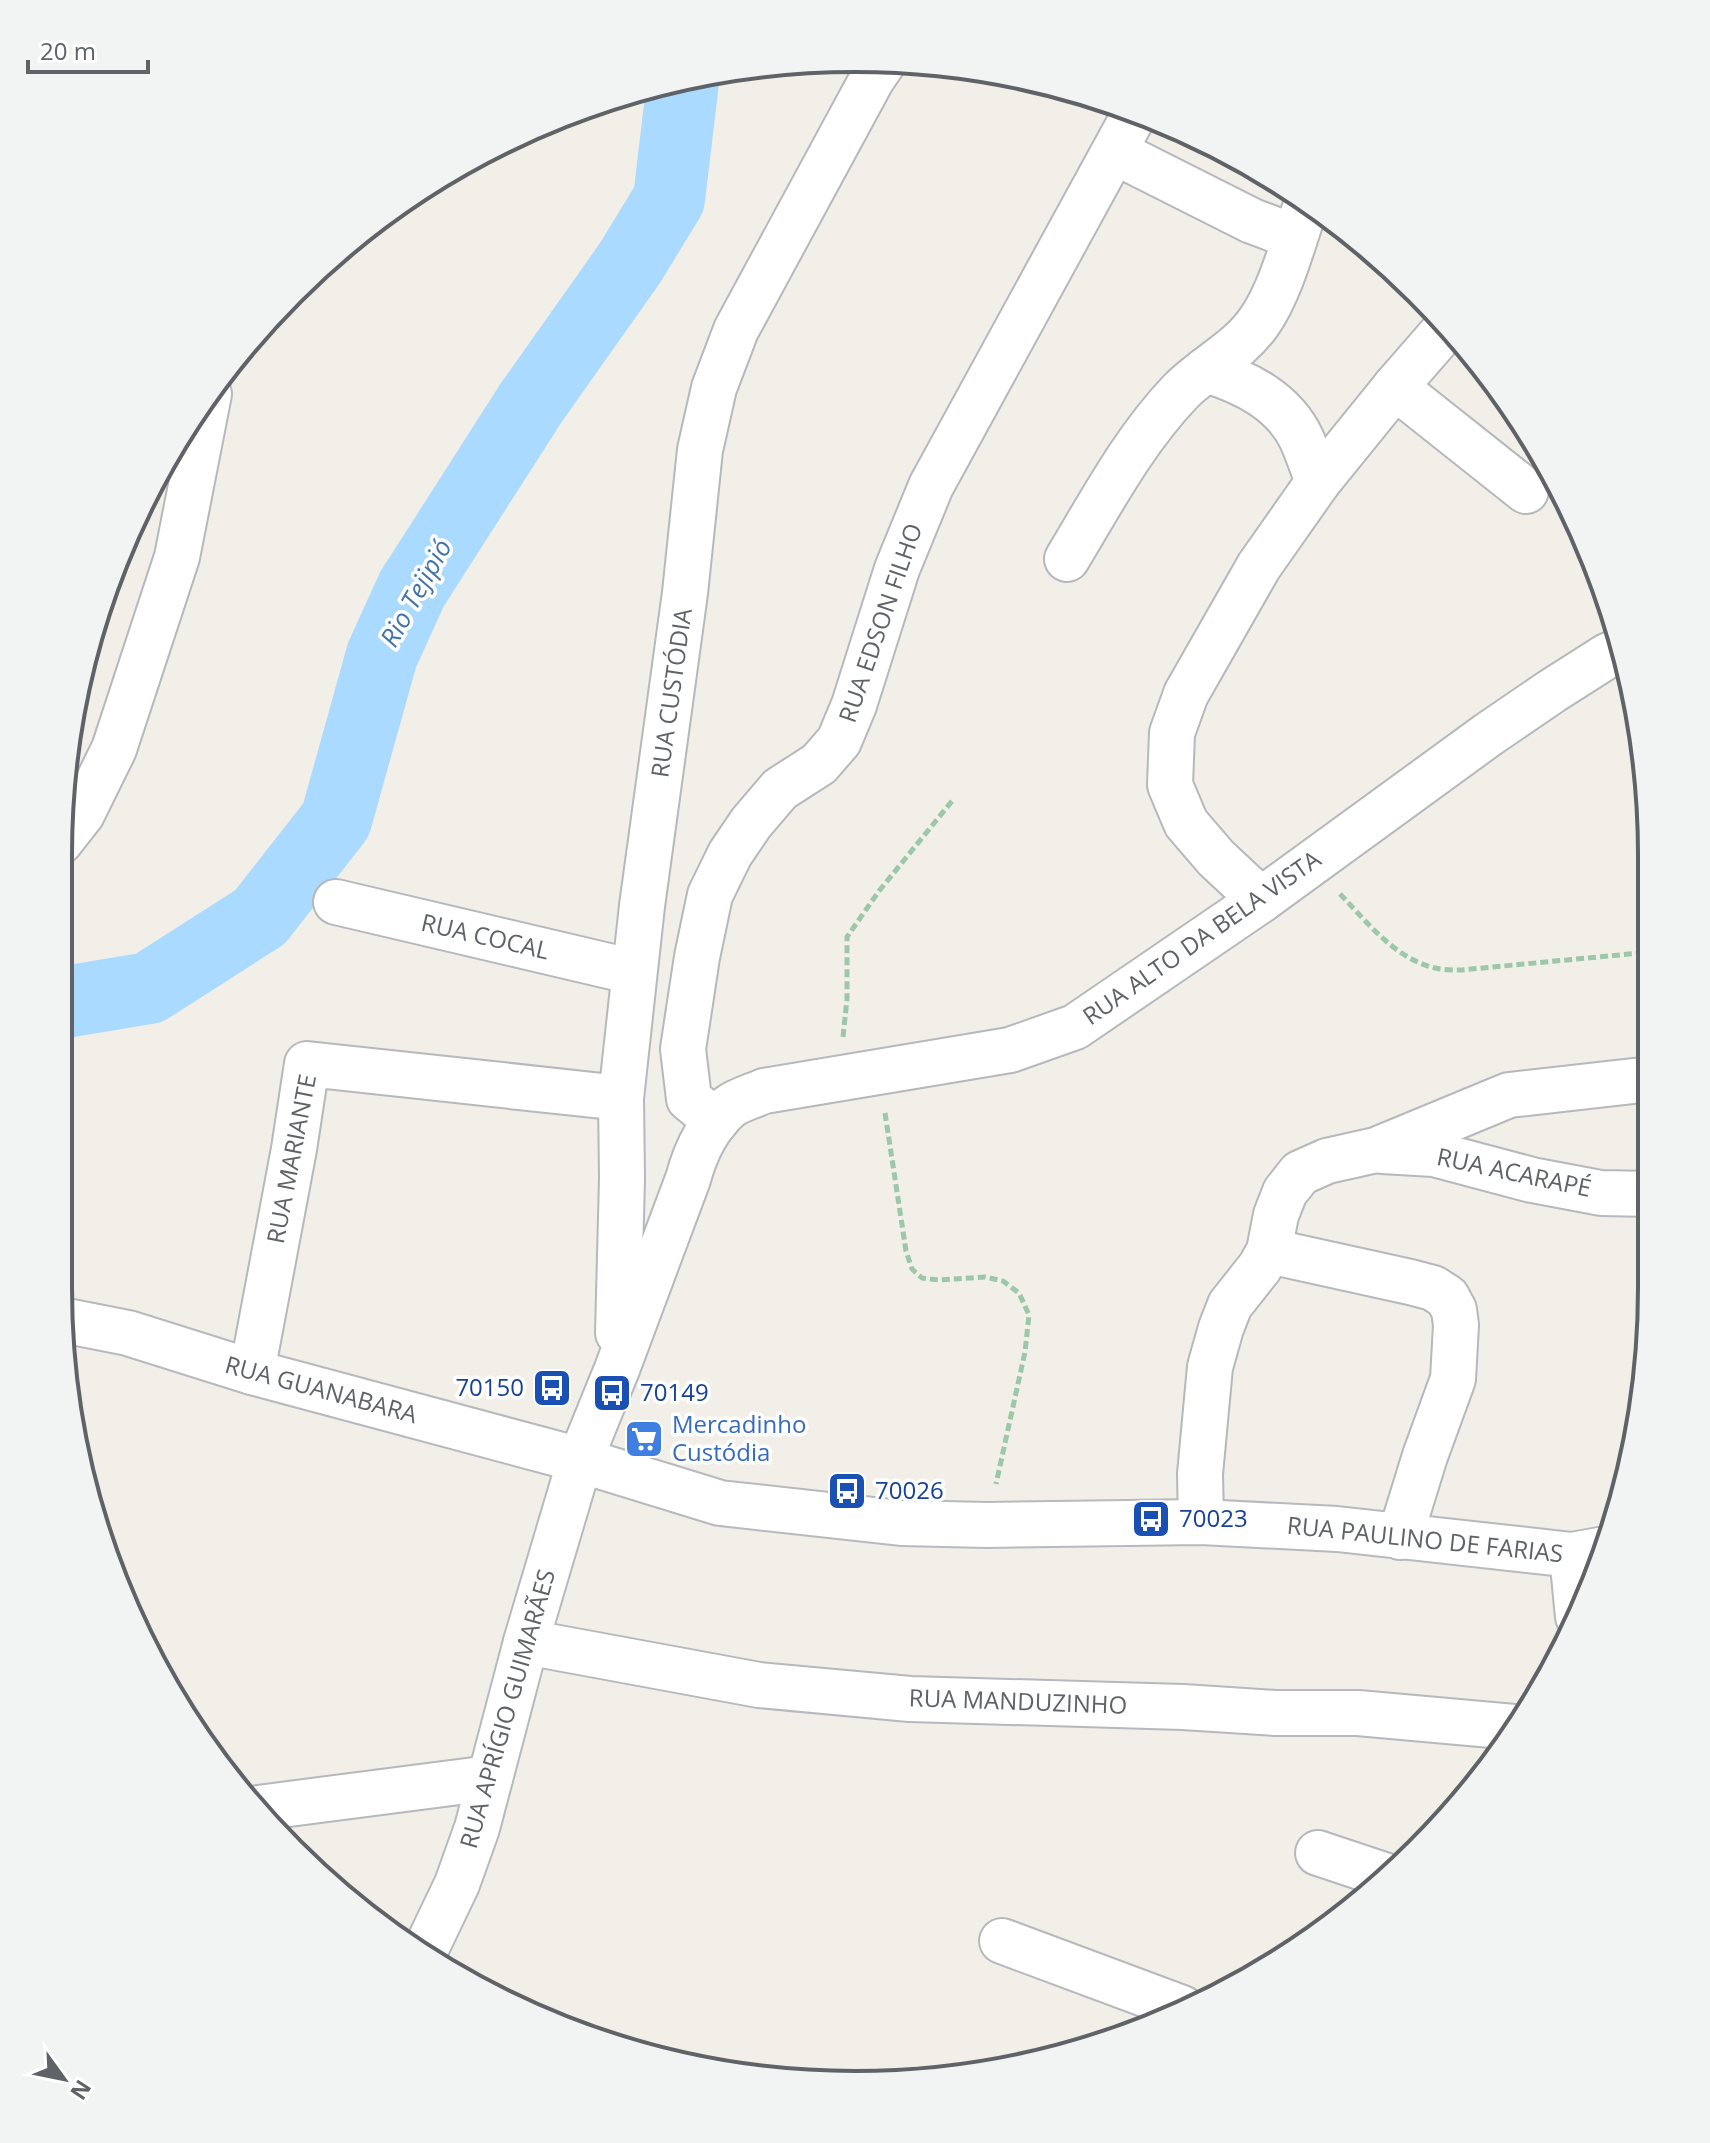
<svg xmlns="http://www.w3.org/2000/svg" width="1710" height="2143" font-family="'Open Sans',sans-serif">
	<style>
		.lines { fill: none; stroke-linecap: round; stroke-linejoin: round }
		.river { stroke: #aadaff; stroke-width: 72 }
		.street-casing { stroke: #b5b8bc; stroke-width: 48 }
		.secondary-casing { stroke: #b6babf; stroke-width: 48 }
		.path { stroke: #9cc7a9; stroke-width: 5; stroke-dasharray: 8 4; stroke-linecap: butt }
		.street { stroke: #fff; stroke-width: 44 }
		.secondary { stroke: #fff; stroke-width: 44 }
		.labels { text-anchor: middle; stroke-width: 7; stroke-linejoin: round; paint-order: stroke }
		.street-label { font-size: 24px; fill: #5f6368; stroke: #fff }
		.transit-label { font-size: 24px; fill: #164399; stroke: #fff; text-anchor: start }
		.shop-label { font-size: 24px; fill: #366cbe; stroke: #fff; text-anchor: start }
		.water-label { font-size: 26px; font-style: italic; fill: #4174aa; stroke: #fff }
		.rim { fill: none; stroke: #5f6368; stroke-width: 4 }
	</style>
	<rect width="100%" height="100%" fill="#f1efe8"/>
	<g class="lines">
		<polyline class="river" points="59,1003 149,988 260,917 336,820 382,655 412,589 531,403 630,263 669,199 683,81"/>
		<defs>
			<g id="street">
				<polyline points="1115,152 1252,221 1295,237"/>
				<path d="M1206,370C1245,382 1284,401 1302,440C1308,454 1313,468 1318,482"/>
				<polyline points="1395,387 1526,491"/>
				<path d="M1067,559C1102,501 1134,440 1181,391C1206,366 1239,351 1259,322C1281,291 1294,239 1307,202"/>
				<polyline points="60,842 82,814 114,749 177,557 209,394"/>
				<polyline points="1261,900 1216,858 1186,823 1170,785 1172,733 1186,694 1259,566 1318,482 1395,387 1449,325"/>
				<polyline points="336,902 634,972"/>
				<polyline points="716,1121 689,1099 683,1049 697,957 710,895 730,854 751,823 780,789 819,764 839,741 854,705 897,569 931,486 1135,113"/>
				<polyline points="1382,1151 1434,1154 1532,1180 1601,1193 1652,1194"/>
				<polyline points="1269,1251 1410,1282 1433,1288 1447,1297 1454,1310 1456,1325 1453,1379 1425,1456 1400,1537"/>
				<polyline points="618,1333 622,1179 621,1098 642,906 685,593 700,450 714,388 736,330 872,79 885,60"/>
				<polyline points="252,1372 294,1149 307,1064 621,1098"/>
				<path d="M580,1460L617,1369L688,1179C695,1153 707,1126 729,1107C738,1100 753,1096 764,1091L1010,1050L1075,1027L1261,900L1489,734L1552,691L1607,656L1625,648"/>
				<polyline points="1201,1522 1200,1474 1210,1367 1221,1328 1230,1305 1260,1267 1269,1251 1276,1215 1285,1192 1300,1173 1327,1161 1376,1150 1509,1095 1651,1079"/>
				<polyline points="1572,1555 1578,1617"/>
				<polyline points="526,1642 759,1685 910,1699 1183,1707 1276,1713 1358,1713 1514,1727"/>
				<polyline points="258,1808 490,1778"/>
				<polyline points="1318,1853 1390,1877"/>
				<polyline points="1002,1941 1182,2008"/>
			</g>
			<g id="secondary">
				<polyline points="62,1320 128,1333 252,1372 580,1460 720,1503 901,1523 987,1525 1201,1522 1337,1529 1572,1555 1605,1549"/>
				<polyline points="424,1953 457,1884 477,1828 526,1642 580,1460"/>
			</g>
		</defs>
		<use href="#street" class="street-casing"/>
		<use href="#secondary" class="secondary-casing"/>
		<g class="path">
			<path d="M1340,894C1368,923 1394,958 1435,968C1443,970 1453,970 1461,970L1651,952"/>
			<polyline points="843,1037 847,999 847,937 879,891 952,801"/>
			<polyline points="885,1113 906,1251 912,1269 922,1278 939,1280 985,1277 1003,1281 1019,1293 1029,1315 1025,1352 996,1484"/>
		</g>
		<use href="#street" class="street"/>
		<use href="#secondary" class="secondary"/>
	</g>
	<defs>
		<symbol id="bus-square" viewBox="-11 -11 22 22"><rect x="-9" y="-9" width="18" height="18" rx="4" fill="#1a4fb4" stroke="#fff"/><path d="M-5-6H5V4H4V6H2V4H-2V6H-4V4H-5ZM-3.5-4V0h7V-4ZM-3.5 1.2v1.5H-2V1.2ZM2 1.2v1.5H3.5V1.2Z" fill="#fff"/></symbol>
		<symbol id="supermarket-square" viewBox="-11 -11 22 22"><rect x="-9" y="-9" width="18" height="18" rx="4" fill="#3f7fe0" stroke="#fff"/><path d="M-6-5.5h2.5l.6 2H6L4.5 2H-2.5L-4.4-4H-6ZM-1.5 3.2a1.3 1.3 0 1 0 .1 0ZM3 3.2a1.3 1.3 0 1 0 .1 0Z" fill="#fff"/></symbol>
	</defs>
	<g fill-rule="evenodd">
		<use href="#bus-square" x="530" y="1366" width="44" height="44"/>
		<use href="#bus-square" x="590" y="1371" width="44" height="44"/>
		<use href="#supermarket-square" x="622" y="1417" width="44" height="44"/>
		<use href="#bus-square" x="825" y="1469" width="44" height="44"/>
		<use href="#bus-square" x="1129" y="1497" width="44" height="44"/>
	</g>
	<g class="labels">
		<g class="street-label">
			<text transform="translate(881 623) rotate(-71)" y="8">RUA EDSON FILHO</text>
			<text transform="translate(672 693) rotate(-82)" y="8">RUA CUSTÓDIA</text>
			<text transform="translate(485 937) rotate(13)" y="8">RUA COCAL</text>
			<text transform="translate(1202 938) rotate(-35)" y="8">RUA ALTO DA BELA VISTA</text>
			<text transform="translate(292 1159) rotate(-79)" y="8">RUA MARIANTE</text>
			<text transform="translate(1514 1173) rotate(12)" y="8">RUA ACARAPÉ</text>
			<text transform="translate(321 1390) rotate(15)" y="8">RUA GUANABARA</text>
			<text transform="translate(1425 1540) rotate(6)" y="8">RUA PAULINO DE FARIAS</text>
			<text transform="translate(1018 1702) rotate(2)" y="8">RUA MANDUZINHO</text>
			<text transform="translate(508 1709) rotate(-74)" y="8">RUA APRÍGIO GUIMARÃES</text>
		</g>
		<g class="transit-label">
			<text x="524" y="1396" text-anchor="end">70150</text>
			<text x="640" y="1401">70149</text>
			<text x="875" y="1499">70026</text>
			<text x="1179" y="1527">70023</text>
		</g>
		<g class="shop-label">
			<text x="672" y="1433">Mercadinho<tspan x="672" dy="28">Custódia</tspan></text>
		</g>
		<g class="water-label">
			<text transform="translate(416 593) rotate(-61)" y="9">Rio Tejipió</text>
		</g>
	</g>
	<path d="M0 0H1710V2143H0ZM855 72H855A783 783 0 0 1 1638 855V1288A783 783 0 0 1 855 2071H855A783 783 0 0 1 72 1288V855A783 783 0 0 1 855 72Z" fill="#f2f3f3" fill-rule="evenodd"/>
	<path class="rim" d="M855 72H855A783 783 0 0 1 1638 855V1288A783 783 0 0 1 855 2071H855A783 783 0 0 1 72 1288V855A783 783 0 0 1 855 72Z"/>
	<g transform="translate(64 2079) rotate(123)" stroke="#ffffff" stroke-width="6" paint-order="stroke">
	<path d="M0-6L14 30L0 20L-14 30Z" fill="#5f6368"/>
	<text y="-12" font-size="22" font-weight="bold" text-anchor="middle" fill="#5f6368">N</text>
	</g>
	<path d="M28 60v12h120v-12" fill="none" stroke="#5f6368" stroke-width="4"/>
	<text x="40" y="60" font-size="24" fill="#5f6368" stroke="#ffffff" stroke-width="6" paint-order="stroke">20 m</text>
</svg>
